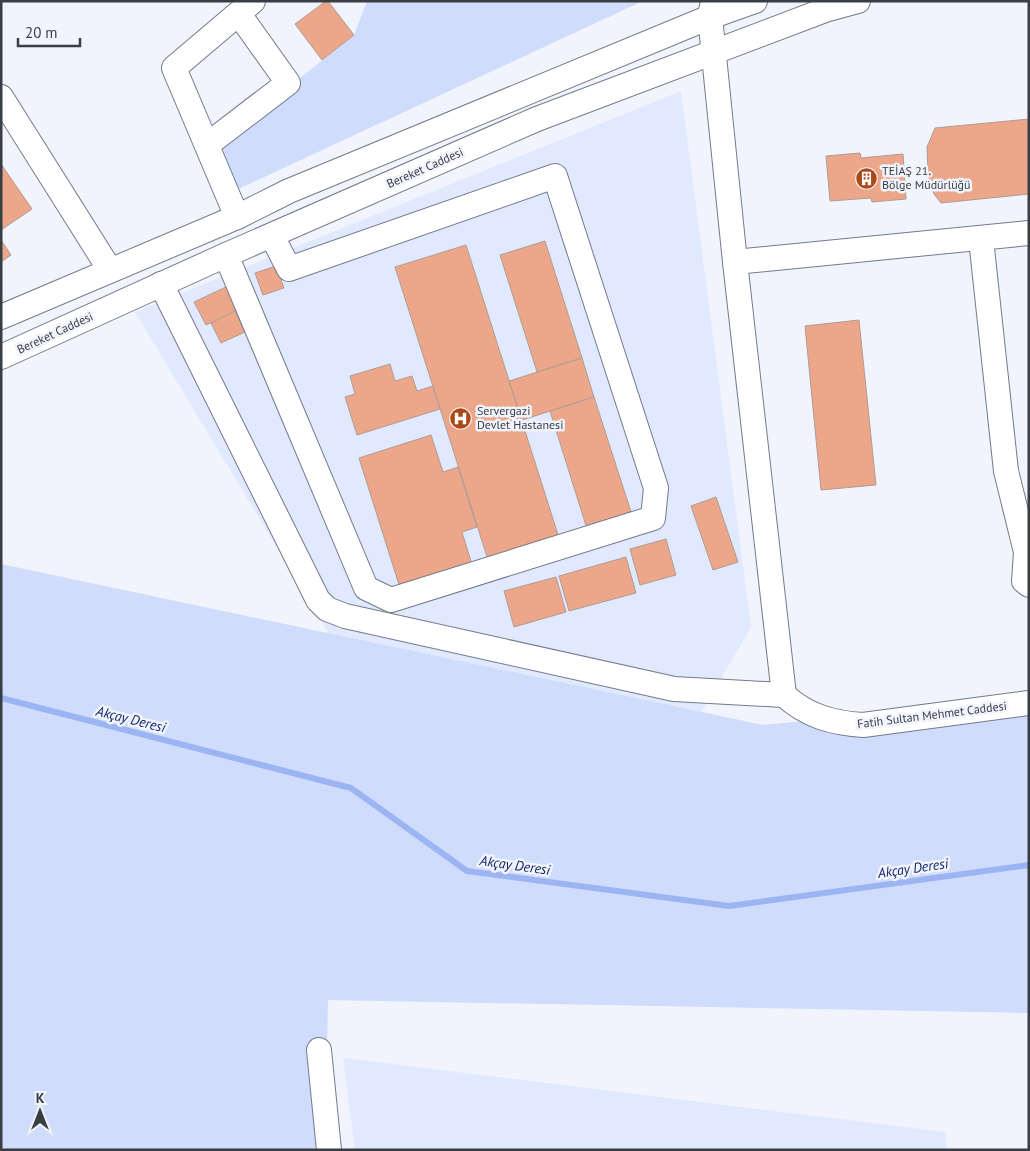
<svg xmlns="http://www.w3.org/2000/svg" width="1030" height="1151" font-family="'PT Sans',sans-serif">
	<style>
		.built { fill: #e0e9fe }
		.green { fill: #cfdcfb }
		.lines { fill: none; stroke-linecap: round; stroke-linejoin: round }
		.stream { stroke: #9cb4f2; stroke-width: 6 }
		.building { fill: #eca689; stroke: #b19c93 }
		.minor-casing { stroke: #727a8b; stroke-width: 26 }
		.minor { stroke: #fff; stroke-width: 24 }
		.labels { text-anchor: middle; stroke-width: 5; stroke-linejoin: round; paint-order: stroke }
		.street-label { font-size: 12px; fill: #393d44; stroke: #f1f4fc }
		.poi-label { font-size: 12px; fill: #393d44; stroke: #f1f4fc; text-anchor: start }
		.water-label { font-size: 14px; font-style: italic; fill: #15266c; stroke: #f1f4fc }
	</style>
	<rect width="100%" height="100%" fill="#f1f4fc"/>
	<g class="built">
		<polygon points="681,91 751,627 701,713 340,652 135,312"/>
		<polygon points="343,1058 945,1132 947,1150 355,1150"/>
	</g>
	<g class="green">
		<polygon points="367,1 643,1 232,192 215,146 354,35"/>
		<polygon points="1,564 763,725 1029,700 1029,1013 328,1000 325,1150 1,1150"/>
	</g>
	<g class="lines">
		<polyline class="stream" points="1,698 351,788 467,871 729,906 1029,865"/>
	</g>
	<g class="building">
		<polygon points="326,1 328,1 354,35 322,60 295,24"/>
		<polygon points="1029,119 1029,194 941,203 934,194 928,175 927,147 935,128"/>
		<polygon points="860,153 861,158 903,154 906,199 872,202 871,198 830,201 826,156"/>
		<polygon points="1,164 32,209 1,230"/>
		<polygon points="1,240 11,255 1,262"/>
		<polygon points="545,241 582,358 537,372 500,255"/>
		<polygon points="466,245 560,541 489,563 395,267"/>
		<polygon points="276,266 284,288 263,295 255,273"/>
		<polygon points="230,285 241,309 206,325 194,302"/>
		<polygon points="235,311 245,332 221,343 211,323"/>
		<polygon points="859,320 876,485 821,490 805,326"/>
		<polygon points="582,358 594,397 522,420 509,381"/>
		<polygon points="390,364 395,381 412,376 417,391 433,386 440,409 357,435 345,397 355,394 350,376"/>
		<polygon points="594,397 633,518 588,532 550,411"/>
		<polygon points="431,435 443,472 458,467 477,527 462,532 473,568 401,591 359,458"/>
		<polygon points="716,497 738,562 713,570 691,506"/>
		<polygon points="666,539 676,575 640,585 630,549"/>
		<polygon points="626,557 636,593 569,611 559,576"/>
		<polygon points="556,577 566,612 514,627 504,591"/>
	</g>
	<g class="lines">
		<defs>
			<g id="minor">
				<polyline points="1,97 110,270"/>
				<polyline points="207,145 288,83 239,14"/>
				<polyline points="237,217 174,68 253,1"/>
				<polyline points="981,239 1006,471 1026,552 1024,581 1029,585"/>
				<polyline points="226,255 366,588 391,600 653,518 656,488 555,176 289,269 272,236"/>
				<polyline points="735,262 1029,233"/>
				<polyline points="161,284 318,600 327,609 345,616 674,689 784,695 735,262 710,17 713,1"/>
				<polyline points="1,317 237,217 289,191 710,17 755,1"/>
				<polyline points="1,357 226,255 537,119 825,10 858,1"/>
				<path d="M784,695C807,716 832,723 863,725L1029,703"/>
				<polyline points="319,1050 329,1150"/>
			</g>
		</defs>
		<use href="#minor" class="minor-casing"/>
		<use href="#minor" class="minor"/>
	</g>
	<defs>
		<symbol id="building-disc" viewBox="-11 -11 22 22"><circle r="9.5" fill="#ac4816" stroke="#f1f4fc"/><path d="M-4-6H4V6H1V3H-1V6H-4ZM-2.5-4.3h1.7v1.8h-1.7ZM.8-4.3h1.7v1.8H.8ZM-2.5-1h1.7V.8h-1.7ZM.8-1h1.7V.8H.8Z" fill="#fff"/></symbol>
		<symbol id="hospital-disc" viewBox="-11 -11 22 22"><circle r="9.5" fill="#ac4816" stroke="#f1f4fc"/><path d="M-5-5h3v3.5h4V-5h3V5h-3V1.5h-4V5h-3Z" fill="#fff"/></symbol>
	</defs>
	<g fill-rule="evenodd">
		<use href="#building-disc" x="854" y="166" width="25" height="25"/>
		<use href="#hospital-disc" x="448" y="406" width="25" height="25"/>
	</g>
	<g class="labels">
		<g class="street-label">
			<text transform="translate(425 168) rotate(-24)" y="4">Bereket Caddesi</text>
			<text transform="translate(55 333) rotate(-25)" y="4">Bereket Caddesi</text>
			<text transform="translate(932 715) rotate(-7)" y="4">Fatih Sultan Mehmet Caddesi</text>
		</g>
		<g class="poi-label">
			<text x="882" y="175">TEİAŞ 21.<tspan x="882" dy="14">Bölge Müdürlüğü</tspan></text>
			<text x="477" y="415">Servergazi<tspan x="477" dy="14">Devlet Hastanesi</tspan></text>
		</g>
		<g class="water-label">
			<text transform="translate(131 719) rotate(14)" y="5">Akçay Deresi</text>
			<text transform="translate(515 865) rotate(8)" y="5">Akçay Deresi</text>
			<text transform="translate(913 868) rotate(-8)" y="5">Akçay Deresi</text>
		</g>
	</g>
	<rect width="1030" height="1151" fill="none" stroke="#393d44" stroke-width="5"/>
	<g transform="translate(40 1111)" stroke="#f1f4fc" stroke-width="4" paint-order="stroke">
	<path d="M0-4L9 19L0 12L-9 19Z" fill="#393d44"/>
	<text y="-8" font-size="14" font-weight="bold" text-anchor="middle" fill="#393d44">K</text>
	</g>
	<path d="M18 38v8h62v-8" fill="none" stroke="#393d44" stroke-width="2.5"/>
	<text x="25" y="38" font-size="15" fill="#393d44" stroke="#f1f4fc" stroke-width="4" paint-order="stroke">20 m</text>
</svg>
